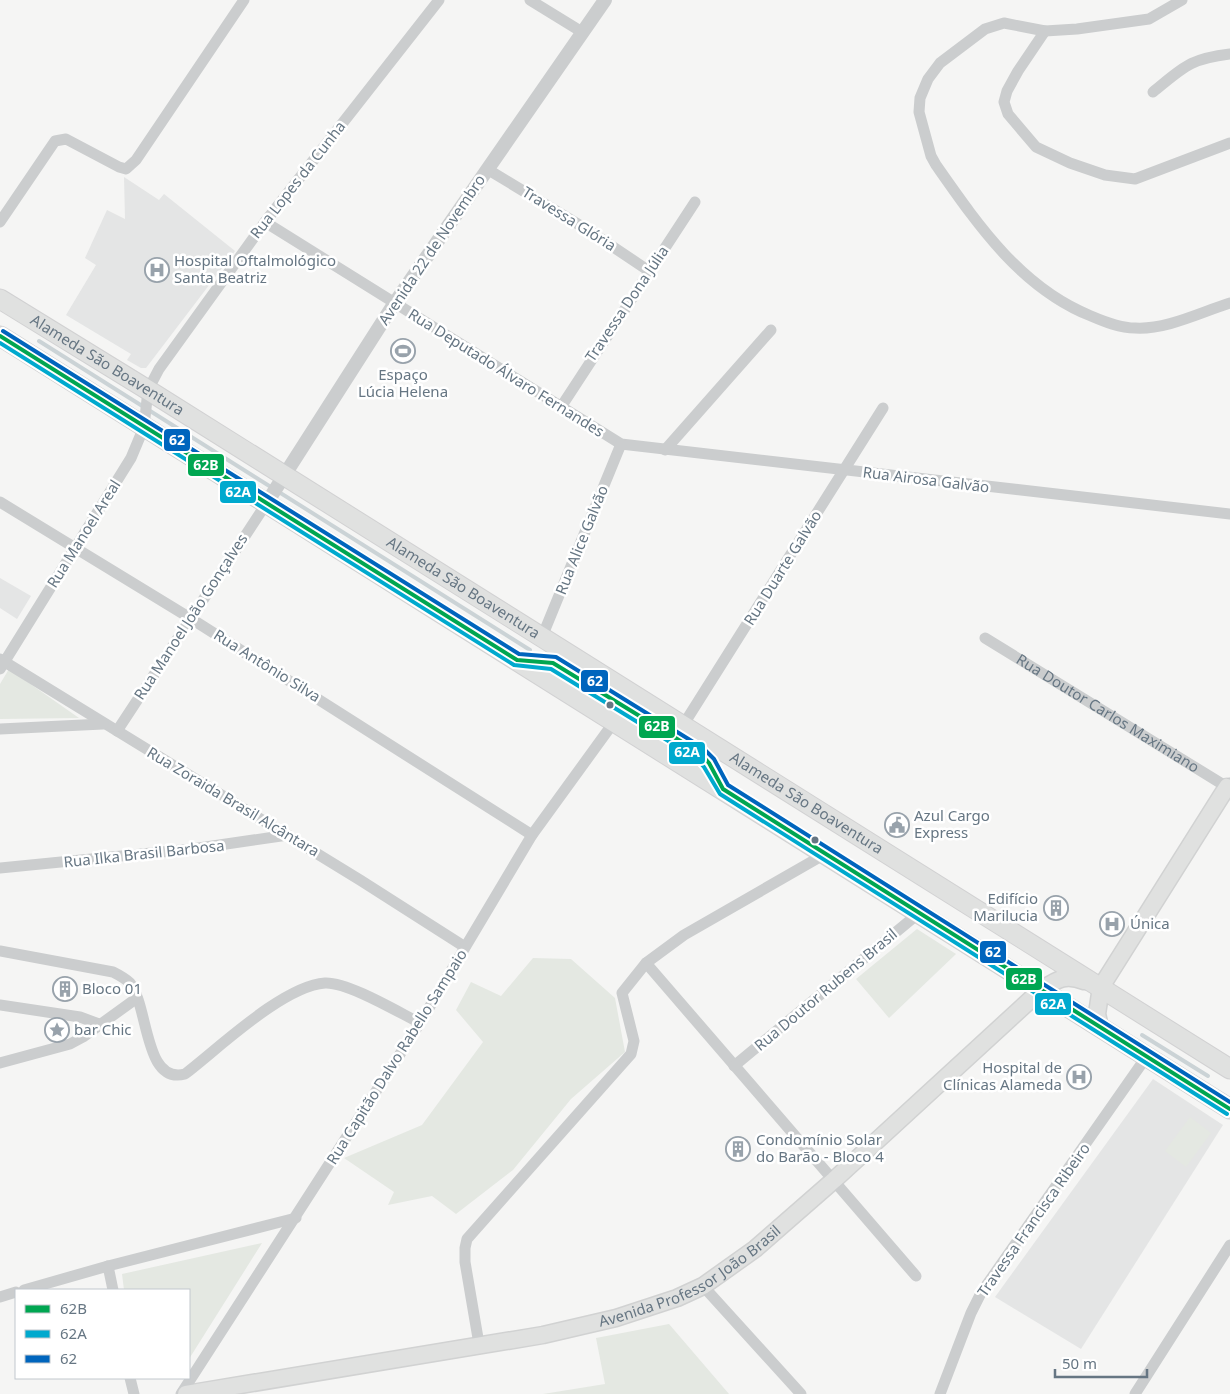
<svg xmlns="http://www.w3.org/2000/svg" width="1230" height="1394" font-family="'Noto Sans',sans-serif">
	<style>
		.built { fill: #e4e5e5 }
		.green { fill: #e4e8e2 }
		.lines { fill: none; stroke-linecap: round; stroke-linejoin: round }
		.stream { stroke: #cbd3d6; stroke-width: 4 }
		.secondary-casing { stroke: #d1d2d2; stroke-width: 19 }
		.trunk-casing { stroke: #d1d1d2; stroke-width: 21 }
		.minor { stroke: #cbcdce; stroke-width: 11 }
		.tertiary { stroke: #cbcdce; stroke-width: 14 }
		.secondary { stroke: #e0e1e0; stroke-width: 16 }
		.trunk { stroke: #e0e1e0; stroke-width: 19 }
		.bus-1-casing { stroke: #fff; stroke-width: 8 }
		.bus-2-casing { stroke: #fff; stroke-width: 8 }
		.bus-3-casing { stroke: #fff; stroke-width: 8 }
		.bus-1 { stroke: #00a651; stroke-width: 4 }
		.bus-2 { stroke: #00a9ce; stroke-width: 4 }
		.bus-3 { stroke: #0065bd; stroke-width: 4 }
		.bus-dot { fill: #667683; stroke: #fff; stroke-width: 2 }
		.labels { text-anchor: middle; stroke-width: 5; stroke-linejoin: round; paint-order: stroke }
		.street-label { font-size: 15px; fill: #667683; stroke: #fff }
		.poi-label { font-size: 15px; fill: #667683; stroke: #fff; text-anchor: start }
		.line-badge { stroke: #fff; stroke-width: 2 }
		.badge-label { font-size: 14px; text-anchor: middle; font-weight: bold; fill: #fff }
	</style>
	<rect width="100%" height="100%" fill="#f5f5f4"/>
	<g class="built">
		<polygon points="124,177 159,200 164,194 235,251 146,368 141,368 127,360 131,354 66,315 96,265 85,258 107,210 125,219"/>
		<polygon points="0,578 31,596 17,619 0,608"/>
		<polygon points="1153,1079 1223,1125 1081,1349 995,1297"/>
	</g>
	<g class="green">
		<polygon points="9,669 79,718 0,719 0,684"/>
		<polygon points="917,929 956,954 889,1018 856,979"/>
		<polygon points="533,958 571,959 615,998 625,1052 571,1099 513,1170 456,1214 432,1196 388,1205 394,1192 344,1158 422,1125 483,1042 456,1010 471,982 501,996"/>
		<polygon points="1190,1117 1211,1133 1186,1167 1165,1151"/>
		<polygon points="262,1243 189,1359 189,1290 124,1290 122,1274"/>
		<polygon points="669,1324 729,1394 543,1394 605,1384 596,1338"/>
	</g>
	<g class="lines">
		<g class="stream">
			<polyline points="39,341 530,650"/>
			<polyline points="1142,1035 1208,1076"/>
		</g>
		<defs>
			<g id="secondary">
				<polyline points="1100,1027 1097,1014 1101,987 1220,798 1227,787 1230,788"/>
				<path id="s2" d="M186,1394L543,1335L616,1318L677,1298L703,1286L755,1249L834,1180L1041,990C1058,979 1065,974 1084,981"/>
			</g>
			<g id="trunk">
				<path id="s3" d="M0,299L148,390L1230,1069"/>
				<polyline points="0,336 1230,1109"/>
			</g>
		</defs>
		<use href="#secondary" class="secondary-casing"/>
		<use href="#trunk" class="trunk-casing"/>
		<g class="minor">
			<polyline points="530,0 582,32"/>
			<path d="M1182,0L1149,19L1077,29L1045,31L1004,23L985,29L940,63L928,79L920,98L919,112L931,156L936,165C978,225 1021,288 1091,316C1105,322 1120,328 1135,328C1166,330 1201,312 1230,303"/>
			<polyline points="1045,31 1018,71 1007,91 1004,102 1008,114 1036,147 1070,163 1105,175 1135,179 1230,143"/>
			<path d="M1153,92C1184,67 1189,59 1230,54"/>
			<polyline points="487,169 591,232 649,271"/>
			<polyline points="0,222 55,141 66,139 119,167 126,169 136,160 244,0"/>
			<polyline points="265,222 621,444 1230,514"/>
			<polyline points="561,407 695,202"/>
			<polyline points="665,450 771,330"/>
			<polyline points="0,502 190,618 532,835"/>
			<polyline points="542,637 621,444"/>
			<path id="s1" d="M985,638L1227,787L1230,783"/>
			<polyline points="0,659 360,880 465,947"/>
			<polyline points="0,669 131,458 144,427 148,390 159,369 265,222 439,0"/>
			<polyline points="682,727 883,408"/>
			<polyline points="0,729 103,724"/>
			<polyline points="117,731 266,504"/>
			<polyline points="0,868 192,849 288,835"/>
			<path d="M0,951L113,972C119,975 125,978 130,983C149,1007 144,1085 185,1074C219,1048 283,986 325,983C348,982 398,1012 420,1023"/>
			<polyline points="646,963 916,1276"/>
			<polyline points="0,1005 80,1017 99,1024"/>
			<polyline points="0,1063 70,1044 83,1037 137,998"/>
			<polyline points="734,1066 919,913"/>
			<polyline points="108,1266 113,1290"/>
			<polyline points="703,1286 801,1394"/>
			<polyline points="24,1290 108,1266 296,1218"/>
			<polyline points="0,1297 16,1292"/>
			<polyline points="479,1344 465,1262 465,1248 467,1239 631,1054 634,1041 622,993 646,963 684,935 825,854"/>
			<polyline points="130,1378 134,1394"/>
			<polyline points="181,1394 420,1023 532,835 614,722"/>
			<polyline points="940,1394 971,1313 981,1293 1147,1056"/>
			<polyline points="1135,1394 1230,1245"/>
		</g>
		<polyline class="tertiary" points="266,504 394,304 605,0"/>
		<use href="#secondary" class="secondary"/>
		<use href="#trunk" class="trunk"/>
		<defs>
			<polyline id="bus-1" points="0,336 517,660 553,663 700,753 709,763 723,789 1230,1109"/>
			<polyline id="bus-2" points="0,343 514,665 551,669 696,758 704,767 720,794 1227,1114"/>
			<polyline id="bus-3" points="3,331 519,654 556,657 703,748 714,759 728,785 1230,1102"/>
		</defs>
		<use href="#bus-1" class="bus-1-casing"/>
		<use href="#bus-2" class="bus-2-casing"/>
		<use href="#bus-3" class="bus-3-casing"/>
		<use href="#bus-1" class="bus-1"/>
		<use href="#bus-2" class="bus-2"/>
		<use href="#bus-3" class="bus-3"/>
	</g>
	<defs>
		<symbol id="hospital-ring" viewBox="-11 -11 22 22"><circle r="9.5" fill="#fff" stroke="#98a2ab" stroke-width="1.5"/><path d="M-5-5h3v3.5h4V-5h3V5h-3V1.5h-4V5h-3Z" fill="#98a2ab"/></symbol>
		<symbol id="stadium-ring" viewBox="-11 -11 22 22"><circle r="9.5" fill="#fff" stroke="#98a2ab" stroke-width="1.5"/><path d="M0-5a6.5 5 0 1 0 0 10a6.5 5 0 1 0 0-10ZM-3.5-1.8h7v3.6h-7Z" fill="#98a2ab"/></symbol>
		<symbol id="civic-ring" viewBox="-11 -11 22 22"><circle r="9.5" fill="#fff" stroke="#98a2ab" stroke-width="1.5"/><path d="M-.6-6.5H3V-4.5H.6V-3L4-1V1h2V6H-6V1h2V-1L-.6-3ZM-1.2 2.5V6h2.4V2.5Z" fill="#98a2ab"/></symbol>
		<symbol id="building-ring" viewBox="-11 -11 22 22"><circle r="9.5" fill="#fff" stroke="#98a2ab" stroke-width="1.5"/><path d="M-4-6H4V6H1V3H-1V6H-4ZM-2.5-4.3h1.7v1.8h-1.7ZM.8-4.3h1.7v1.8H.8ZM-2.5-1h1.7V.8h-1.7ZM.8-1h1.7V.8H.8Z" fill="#98a2ab"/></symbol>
		<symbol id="sight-ring" viewBox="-11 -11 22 22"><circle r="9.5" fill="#fff" stroke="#98a2ab" stroke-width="1.5"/><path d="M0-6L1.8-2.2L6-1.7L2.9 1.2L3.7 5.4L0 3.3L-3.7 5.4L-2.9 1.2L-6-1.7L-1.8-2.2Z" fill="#98a2ab"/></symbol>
	</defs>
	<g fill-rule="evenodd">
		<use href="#hospital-ring" x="143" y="256" width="28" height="28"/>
		<use href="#stadium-ring" x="389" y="337" width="28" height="28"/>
		<use href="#civic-ring" x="883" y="811" width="28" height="28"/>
		<use href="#building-ring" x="1042" y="894" width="28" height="28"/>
		<use href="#hospital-ring" x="1098" y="910" width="28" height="28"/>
		<use href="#building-ring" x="51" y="975" width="28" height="28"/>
		<use href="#sight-ring" x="43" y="1016" width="28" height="28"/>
		<use href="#hospital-ring" x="1065" y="1063" width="28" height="28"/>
		<use href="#building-ring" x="724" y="1135" width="28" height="28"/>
	</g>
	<g class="bus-dot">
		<circle cx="610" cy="705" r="4.5"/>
		<circle cx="815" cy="840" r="4.5"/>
	</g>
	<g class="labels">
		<g class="street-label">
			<text transform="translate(298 180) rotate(-52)" y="5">Rua Lopes da Cunha</text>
			<text transform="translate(569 219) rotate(32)" y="5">Travessa Glória</text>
			<text transform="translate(432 250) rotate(-56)" y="5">Avenida 22 de Novembro</text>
			<text transform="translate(627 304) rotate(-56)" y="5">Travessa Dona Júlia</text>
			<text dy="5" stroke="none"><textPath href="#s3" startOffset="126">Alameda São Boaventura</textPath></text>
			<text transform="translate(506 373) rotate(32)" y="5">Rua Deputado Álvaro Fernandes</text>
			<text transform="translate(926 480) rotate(7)" y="5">Rua Airosa Galvão</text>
			<text transform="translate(84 534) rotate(-58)" y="5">Rua Manoel Areal</text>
			<text transform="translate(582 540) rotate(-68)" y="5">Rua Alice Galvão</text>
			<text transform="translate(783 568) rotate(-58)" y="5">Rua Duarte Galvão</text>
			<text dy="5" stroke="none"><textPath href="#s3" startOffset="546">Alameda São Boaventura</textPath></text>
			<text transform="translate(191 617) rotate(-57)" y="5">Rua Manoel João Gonçalves</text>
			<text transform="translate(267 666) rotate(32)" y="5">Rua Antônio Silva</text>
			<text dy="5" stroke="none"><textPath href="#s1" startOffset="144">Rua Doutor Carlos Maximiano</textPath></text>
			<text transform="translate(233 802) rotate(31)" y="5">Rua Zoraida Brasil Alcântara</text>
			<text dy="5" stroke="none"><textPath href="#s3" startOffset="951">Alameda São Boaventura</textPath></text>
			<text transform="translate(144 854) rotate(-6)" y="5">Rua Ilka Brasil Barbosa</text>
			<text transform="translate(826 990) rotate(-40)" y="5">Rua Doutor Rubens Brasil</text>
			<text transform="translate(397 1057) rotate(-58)" y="5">Rua Capitão Dalvo Rabello Sampaio</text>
			<text transform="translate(1034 1220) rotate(-55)" y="5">Travessa Francisca Ribeiro</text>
			<text dy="5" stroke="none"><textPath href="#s2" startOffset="522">Avenida Professor João Brasil</textPath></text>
		</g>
		<g class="poi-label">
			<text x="174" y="266">Hospital Oftalmológico<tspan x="174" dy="17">Santa Beatriz</tspan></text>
			<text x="403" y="380" text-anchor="middle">Espaço<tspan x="403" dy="17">Lúcia Helena</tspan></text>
			<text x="914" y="821">Azul Cargo<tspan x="914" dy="17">Express</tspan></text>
			<text x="1038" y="904" text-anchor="end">Edifício<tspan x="1038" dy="17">Marilucia</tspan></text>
			<text x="1130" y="929">Única</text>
			<text x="82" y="994">Bloco 01</text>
			<text x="74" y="1035">bar Chic</text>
			<text x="1062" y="1073" text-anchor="end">Hospital de<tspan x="1062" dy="17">Clínicas Alameda</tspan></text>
			<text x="756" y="1145">Condomínio Solar<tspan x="756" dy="17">do Barão - Bloco 4</tspan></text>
		</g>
	</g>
	<g class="line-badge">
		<rect x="163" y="428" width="28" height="24" rx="5" fill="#0065bd"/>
		<rect x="187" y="453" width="38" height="24" rx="5" fill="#00a651"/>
		<rect x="219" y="480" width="38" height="24" rx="5" fill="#00a9ce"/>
		<rect x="580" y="669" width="29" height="24" rx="5" fill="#0065bd"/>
		<rect x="638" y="715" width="38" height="24" rx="5" fill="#00a651"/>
		<rect x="668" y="741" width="38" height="24" rx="5" fill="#00a9ce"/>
		<rect x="979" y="940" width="28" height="24" rx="5" fill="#0065bd"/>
		<rect x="1005" y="967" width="38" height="24" rx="5" fill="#00a651"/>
		<rect x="1034" y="992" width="38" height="24" rx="5" fill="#00a9ce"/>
	</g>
	<g class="badge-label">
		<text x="177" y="445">62</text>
		<text x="206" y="470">62B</text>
		<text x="238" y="497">62A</text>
		<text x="595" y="686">62</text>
		<text x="657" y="731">62B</text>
		<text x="687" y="757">62A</text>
		<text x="993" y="957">62</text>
		<text x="1024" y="984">62B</text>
		<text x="1053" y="1009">62A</text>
	</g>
	<rect x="15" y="1289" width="175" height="90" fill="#ffffff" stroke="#c2c8cd"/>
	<rect x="25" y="1305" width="25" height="8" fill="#00a651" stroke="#c2c8cd"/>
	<text x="60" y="1314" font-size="15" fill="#667683">62B</text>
	<rect x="25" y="1330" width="25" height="8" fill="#00a9ce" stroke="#c2c8cd"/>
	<text x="60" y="1339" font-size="15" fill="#667683">62A</text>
	<rect x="25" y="1355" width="25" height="8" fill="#0065bd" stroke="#c2c8cd"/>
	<text x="60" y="1364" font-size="15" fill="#667683">62</text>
	<path d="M1055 1369v8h92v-8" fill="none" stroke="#667683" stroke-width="2.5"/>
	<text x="1062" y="1369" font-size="15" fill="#667683" stroke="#ffffff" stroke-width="4" paint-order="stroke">50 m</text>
</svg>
